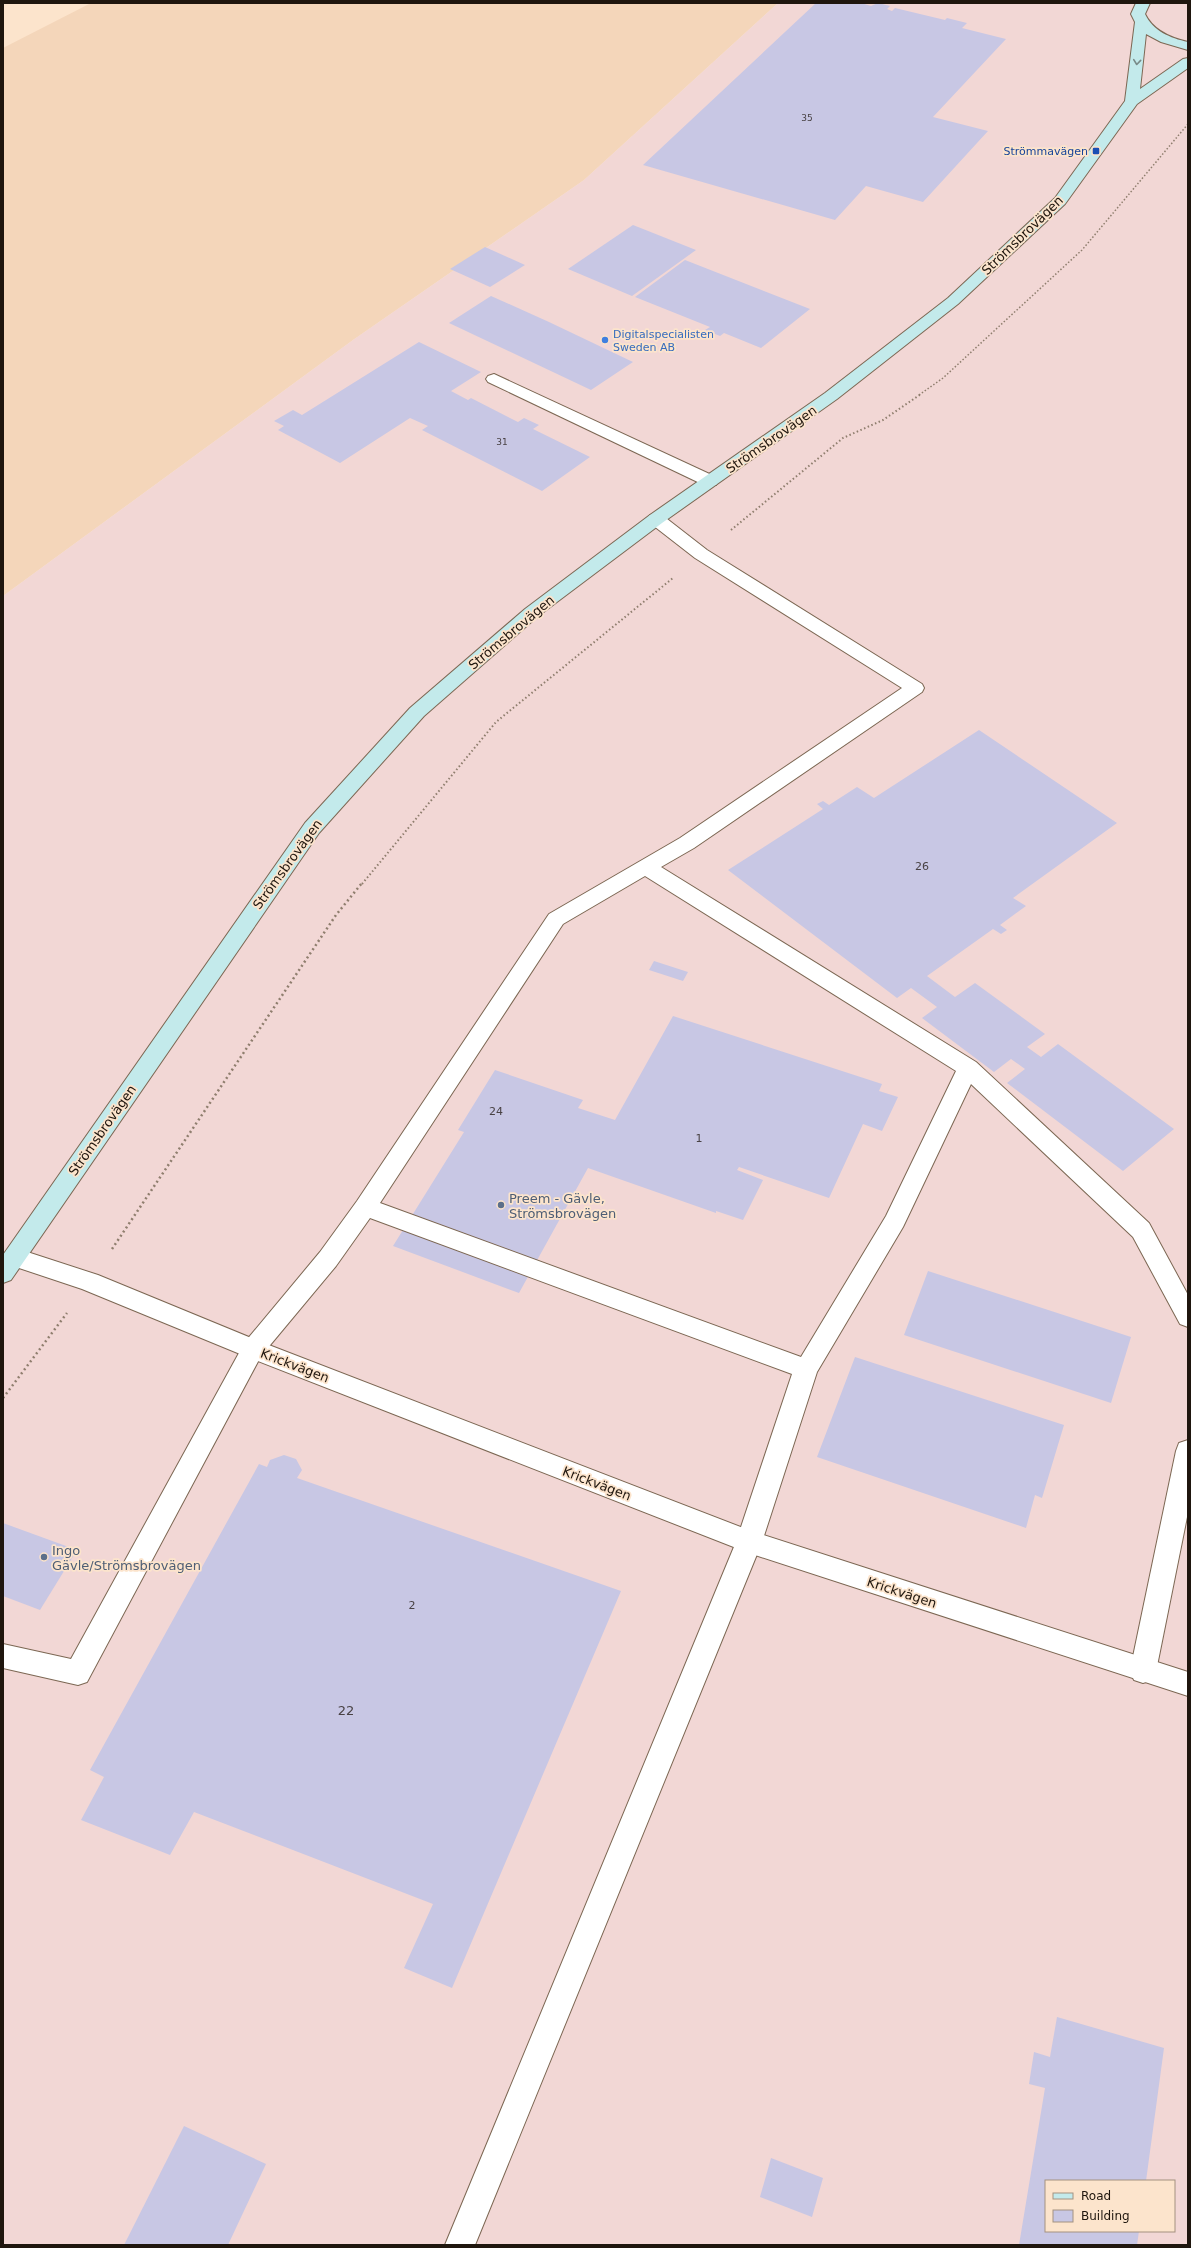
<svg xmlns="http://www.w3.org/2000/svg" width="1191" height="2248" font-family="'DejaVu Sans',sans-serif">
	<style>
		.built { fill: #f4d6ba }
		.industrial { fill: #f2d7d5; fill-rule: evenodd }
		.building { fill: #c8c7e4 }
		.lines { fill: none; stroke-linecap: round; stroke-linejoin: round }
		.service-casing { stroke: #7c6753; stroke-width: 2 }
		.minor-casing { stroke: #7c6753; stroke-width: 2 }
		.secondary-casing { stroke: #7c6753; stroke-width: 2 }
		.path-far2 { stroke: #8f7e6e; stroke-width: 1.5; stroke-dasharray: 1.5 2; stroke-linecap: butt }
		.path-far1 { stroke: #8f7e6e; stroke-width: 2; stroke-dasharray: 1.5 2.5; stroke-linecap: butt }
		.path { stroke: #8f7e6e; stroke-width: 2.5; stroke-dasharray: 2 3; stroke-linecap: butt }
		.service { fill: #fff; fill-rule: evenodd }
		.minor { fill: #fff; fill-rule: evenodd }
		.secondary { fill: #c3eaeb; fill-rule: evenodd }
		.oneway { stroke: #798b88 }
		.transit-dot { fill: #1a4fb4; stroke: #fce4cc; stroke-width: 1.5 }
		.shop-dot { fill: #3f7fe0; stroke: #fce4cc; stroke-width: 1.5 }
		.service-dot { fill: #5c6f8a; stroke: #fce4cc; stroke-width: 1.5 }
		.labels { text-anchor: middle; stroke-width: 3.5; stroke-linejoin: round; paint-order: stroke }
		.far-number-label { font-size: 9px; fill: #494244 }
		.far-transit-label { font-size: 11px; fill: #164399; stroke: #fce4cc; text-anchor: end }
		.far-shop-label { font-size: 11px; fill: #366cbe; stroke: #fce4cc; text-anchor: start }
		.number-label { font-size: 11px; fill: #494244 }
		.street-label { font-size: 13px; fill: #1f160e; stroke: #fce4cc }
		.service-label { font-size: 13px; fill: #4e5e75; stroke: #fce4cc; text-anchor: start }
		.near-number-label { font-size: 13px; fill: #494244 }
	</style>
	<rect width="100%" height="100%" fill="#fce4cc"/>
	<polygon class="built" points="91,3 778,3 584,180 353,340 3,596 3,48"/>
	<path class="industrial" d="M778,3H1188V2245H3V596L353,340L584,180ZM1046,2181H1174V2231H1046Z"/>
	<g class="building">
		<polygon points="816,3 861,3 871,6 878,3 890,6 887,9 892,11 895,8 945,20 947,18 967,23 962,28 1006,39 933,117 988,131 923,202 866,186 835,220 643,165"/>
		<polygon points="633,225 696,250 632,296 568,269"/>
		<polygon points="485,247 525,265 490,287 450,269"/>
		<polygon points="685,260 810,309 761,348 724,333 720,336 705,330 710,327 635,297"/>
		<polygon points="491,296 549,322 633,362 591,390 449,323"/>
		<polygon points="419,342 481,372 451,391 468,400 471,398 518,422 524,418 539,425 533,429 590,457 542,491 422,430 428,426 410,418 340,463 278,430 284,426 274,421 293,410 302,415"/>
		<polygon points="979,730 1117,823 1013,898 1026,906 1000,925 1007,930 1001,934 993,929 927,976 955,997 975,983 1045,1034 1027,1047 1041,1057 1058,1044 1174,1129 1123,1171 1007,1083 1025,1069 1011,1059 994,1072 922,1018 937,1007 911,988 897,998 728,870 823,809 817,804 823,801 829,805 857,787 874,798"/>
		<polygon points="654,961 688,972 683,981 649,970"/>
		<polygon points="673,1016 882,1084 879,1091 898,1097 882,1131 863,1124 829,1198 739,1167 737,1170 763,1180 743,1220 716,1211 716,1213 588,1168 519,1293 393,1246 464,1132 458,1130 495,1070 583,1100 578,1108 615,1120"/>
		<polygon points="928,1271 1131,1337 1111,1403 904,1335"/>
		<polygon points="855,1357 1064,1425 1042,1498 1035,1495 1026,1528 817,1457"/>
		<polygon points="284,1455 296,1459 302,1470 297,1478 621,1591 452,1988 404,1968 433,1904 194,1812 170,1855 81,1820 104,1777 90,1770 259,1464 267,1467 270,1460"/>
		<polygon points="3,1523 77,1550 40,1610 3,1596"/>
		<polygon points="1057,2017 1164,2048 1146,2181 1046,2181 1046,2231 1139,2231 1137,2245 1019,2245 1045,2088 1029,2084 1034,2052 1050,2057"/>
		<polygon points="184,2126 266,2164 228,2245 124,2245"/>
		<polygon points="771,2158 823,2178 812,2217 760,2197"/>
	</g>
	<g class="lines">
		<defs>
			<g id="service">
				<polygon points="494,374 716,477 718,481 716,485 704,485 488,382 486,379 488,376"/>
				<path d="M656,514L662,515L707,550L922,684L924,688L922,692L694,848L661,867L976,1062L1149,1223L1188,1295V1327L1180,1324L1133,1237L971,1084L903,1227L817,1372L762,1542L475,2245H445L736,1542L792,1374L370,1218L336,1266L261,1356L87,1682L78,1685L3,1668V1644L71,1659L245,1342L320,1252L357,1201L549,914L680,838L902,688L695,558L650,523L647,519L650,515ZM645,876L956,1071L886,1216L801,1357L380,1203L563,924Z"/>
				<polygon points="1188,1440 1188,1512 1156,1671 1152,1680 1143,1683 1134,1680 1130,1671 1176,1451 1179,1443"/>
			</g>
			<polygon id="minor" points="15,1248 98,1275 261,1342 751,1531 1188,1672 1188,1696 749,1553 245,1356 82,1289 7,1264 3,1257 7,1250"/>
			<path id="secondary" d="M1136,3H1150L1145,14C1153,31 1170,38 1188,42V50L1161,42L1146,34L1140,89L1183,59L1188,58V68L1137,104L1065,204L958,304L837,399L662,523L537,617L424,716L319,833L11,1280L3,1283V1255L305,823L410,708L525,609L650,515L825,393L948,298L1055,198L1125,101L1135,22L1131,14Z"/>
		</defs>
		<use href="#service" class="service-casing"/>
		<use href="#minor" class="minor-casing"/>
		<use href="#secondary" class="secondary-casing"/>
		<polyline class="path-far2" points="919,395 943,378 1082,250 1188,124"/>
		<g class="path-far1">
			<polyline points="731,530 843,438 883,420 921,394"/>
			<polyline points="362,884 496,722 673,578"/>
		</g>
		<g class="path">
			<polyline points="112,1249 336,915 362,883"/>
			<polyline points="3,1398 67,1313"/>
		</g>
		<use href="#service" class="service"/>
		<use href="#minor" class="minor"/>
		<use href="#secondary" class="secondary"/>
	</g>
	<defs><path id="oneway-chevron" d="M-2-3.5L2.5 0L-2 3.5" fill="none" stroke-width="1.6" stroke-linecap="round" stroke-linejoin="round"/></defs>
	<use class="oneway" href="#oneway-chevron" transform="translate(1137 62) rotate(96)"/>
	<rect class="transit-dot" x="1092" y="147" width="8" height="8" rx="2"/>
	<circle class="shop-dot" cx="605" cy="340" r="4"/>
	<g class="service-dot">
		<circle cx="501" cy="1205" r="4"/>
		<circle cx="44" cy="1557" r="4"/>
	</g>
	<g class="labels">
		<g class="far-number-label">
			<text x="807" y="121">35</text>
			<text x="502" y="445">31</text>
		</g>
		<g class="far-transit-label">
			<text x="1088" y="155">Strömmavägen</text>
		</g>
		<g class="far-shop-label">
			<text x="613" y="338">Digitalspecialisten<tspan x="613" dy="13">Sweden AB</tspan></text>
		</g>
		<g class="number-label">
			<text x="922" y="870">26</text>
			<text x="496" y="1115">24</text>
			<text x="699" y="1142">1</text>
			<text x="412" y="1609">2</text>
		</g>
		<g class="street-label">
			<text transform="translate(1022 235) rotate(-44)" y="5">Strömsbrovägen</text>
			<text transform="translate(771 439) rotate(-35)" y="5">Strömsbrovägen</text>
			<text transform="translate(511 632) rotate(-40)" y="5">Strömsbrovägen</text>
			<text transform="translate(287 864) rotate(-54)" y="5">Strömsbrovägen</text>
			<text transform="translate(102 1130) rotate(-55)" y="5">Strömsbrovägen</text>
			<text transform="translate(295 1365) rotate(21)" y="5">Krickvägen</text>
			<text transform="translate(597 1483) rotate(21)" y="5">Krickvägen</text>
			<text transform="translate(902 1592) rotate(18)" y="5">Krickvägen</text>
		</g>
		<g class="service-label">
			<text x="509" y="1203">Preem - Gävle,<tspan x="509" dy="15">Strömsbrovägen</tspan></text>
			<text x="52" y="1555">Ingo<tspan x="52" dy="15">Gävle/Strömsbrovägen</tspan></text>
		</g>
		<g class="near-number-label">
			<text x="346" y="1715">22</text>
		</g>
	</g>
	<rect width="1191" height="2248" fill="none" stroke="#1f160e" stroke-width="8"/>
	<rect x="1045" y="2180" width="130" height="52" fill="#fce4cc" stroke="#a49280"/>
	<rect x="1053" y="2193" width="20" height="6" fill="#c3eaeb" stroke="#a49280"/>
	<text x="1081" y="2200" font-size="12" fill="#1f160e">Road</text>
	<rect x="1053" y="2210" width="20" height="12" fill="#c8c7e4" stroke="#a49280"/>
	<text x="1081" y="2220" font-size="12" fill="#1f160e">Building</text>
</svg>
